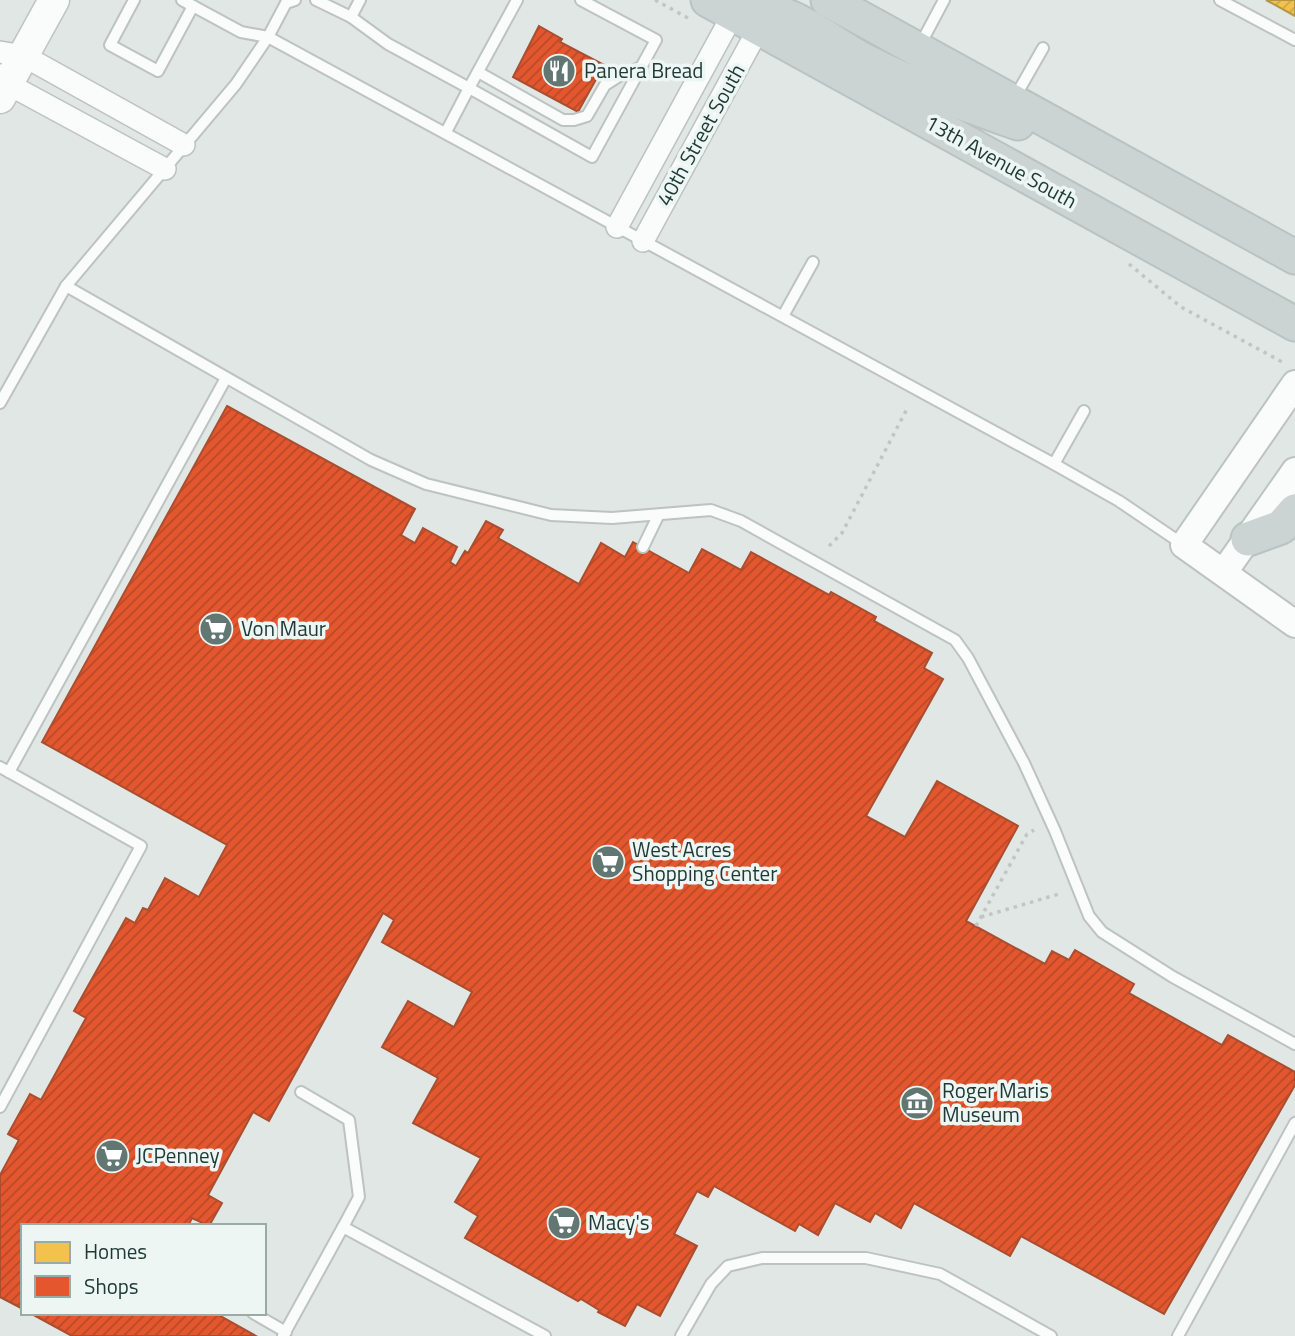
<svg xmlns="http://www.w3.org/2000/svg" width="1295" height="1336" font-family="'Titillium Web',sans-serif">
	<style>
		.homes { fill: url(#homes-hatch); stroke: #b29846; stroke-width: 2 }
		.shops { fill: url(#shops-hatch); stroke: #a94e30; stroke-width: 2 }
		.lines { fill: none; stroke-linecap: round; stroke-linejoin: round }
		.service-casing { stroke: #bdc3c1; stroke-width: 14 }
		.minor-casing { stroke: #bdc3c1; stroke-width: 24 }
		.tertiary-casing { stroke: #bdc3c1; stroke-width: 30 }
		.secondary-casing { stroke: #bcc5c2; stroke-width: 33 }
		.primary-casing { stroke: #bac3c2; stroke-width: 37 }
		.path { stroke: #bfc7c6; stroke-width: 3.5; stroke-dasharray: 3.5 5; stroke-linecap: butt }
		.service { stroke: #fafbfb; stroke-width: 10 }
		.minor { stroke: #fafbfb; stroke-width: 21 }
		.tertiary { stroke: #fafbfb; stroke-width: 26 }
		.secondary { stroke: #fafbfb; stroke-width: 30 }
		.primary { stroke: #cbd4d2; stroke-width: 33 }
		.labels { text-anchor: middle; stroke-width: 7; stroke-linejoin: round; paint-order: stroke }
		.poi-label { font-size: 21px; fill: #1e3935; stroke: #edf6f3; text-anchor: start }
		.street-label { font-size: 21px; fill: #1e3935; stroke: #edf6f3 }
	</style>
	<defs>
		<pattern id="homes-hatch" width="6" height="6" patternUnits="userSpaceOnUse" patternTransform="scale(1.75)"><rect width="6" height="6" fill="#f2c14e"/><path d="M-1 1l2-2M0 6l6-6M5 7l2-2" fill="none" stroke="#cfa745"/></pattern>
		<pattern id="shops-hatch" width="6" height="6" patternUnits="userSpaceOnUse" patternTransform="scale(1.75)"><rect width="6" height="6" fill="#e4572e"/><path d="M-1 1l2-2M0 6l6-6M5 7l2-2" fill="none" stroke="#b84928"/></pattern>
	</defs>
	<rect width="100%" height="100%" fill="#e0e7e4"/>
	<polygon class="homes" points="1266,0 1295,0 1295,16"/>
	<g class="shops">
		<polygon points="539,26 562,39 560,42 604,65 578,112 513,77"/>
		<polygon points="227,406 415,509 401,535 415,543 423,528 457,547 450,562 456,566 465,551 468,553 486,521 503,530 498,538 579,584 601,543 625,557 633,542 689,573 702,549 741,570 751,552 829,595 831,592 876,617 874,621 932,653 924,668 943,679 866,816 905,837 937,781 1018,826 966,921 1045,964 1052,951 1069,960 1075,950 1134,984 1129,993 1222,1045 1228,1035 1295,1072 1295,1085 1164,1314 1021,1236 1010,1256 914,1203 901,1228 875,1213 870,1222 835,1203 818,1235 799,1224 795,1231 714,1186 708,1197 697,1191 674,1234 697,1246 660,1316 637,1304 625,1326 598,1312 599,1310 581,1299 578,1301 465,1238 478,1216 455,1202 481,1158 413,1123 438,1078 382,1047 408,1001 454,1027 472,992 382,942 394,920 383,913 269,1121 253,1112 208,1195 222,1203 209,1226 192,1218 188,1226 23,1226 23,1309 0,1297 0,1175 19,1140 8,1134 30,1094 41,1100 86,1018 74,1011 126,918 135,923 143,908 148,910 165,878 199,897 227,845 42,742"/>
		<polygon points="30,1313 215,1313 256,1336 72,1336"/>
	</g>
	<g class="lines">
		<defs>
			<g id="service">
				<polyline points="134,0 110,45 158,71 193,6"/>
				<polyline points="182,0 241,32 268,37 286,3 295,0"/>
				<polyline points="316,0 351,17 388,44 469,88 446,132"/>
				<polyline points="517,0 469,88 592,157 656,40 581,0"/>
				<polyline points="1220,0 1295,40"/>
				<polyline points="351,17 360,0"/>
				<polyline points="919,47 944,0"/>
				<polyline points="478,72 563,120 574,120 587,116 605,85 619,76 639,68"/>
				<polyline points="1015,97 1043,48"/>
				<polyline points="66,286 371,460 426,484 551,515 612,518 711,510 741,521 955,640 968,658 1024,763 1055,831 1089,916 1102,932 1173,977 1295,1044"/>
				<polyline points="783,316 813,262"/>
				<polyline points="0,403 66,286 236,84 268,37 1054,464 1119,501 1184,545"/>
				<polyline points="1054,464 1084,411"/>
				<polyline points="643,547 658,516"/>
				<polyline points="0,767 141,846 0,1107"/>
				<polyline points="9,772 226,378"/>
				<polyline points="301,1092 349,1120 359,1197 343,1227"/>
				<polyline points="253,1313 286,1332"/>
				<polyline points="283,1336 343,1227 545,1336"/>
				<polyline points="681,1336 711,1284 728,1266 762,1258 866,1258 940,1274 1051,1336"/>
				<polyline points="1178,1336 1295,1123"/>
			</g>
			<g id="minor">
				<polyline points="0,52 24,56 184,145"/>
				<polyline points="0,75 8,84 165,169"/>
				<polyline points="617,227 733,14"/>
				<polyline points="643,241 759,28"/>
			</g>
			<g id="tertiary">
				<polyline points="1295,384 1184,545 1295,624"/>
				<polyline points="1224,572 1295,471"/>
			</g>
			<polyline id="secondary" points="0,98 54,0"/>
			<g id="primary">
				<polyline points="708,0 1295,324"/>
				<polyline points="828,0 1295,257"/>
				<path d="M740,11C751,9 761,8 772,11C806,20 836,46 867,62C915,87 967,105 1018,123"/>
				<polyline points="1248,539 1281,527 1295,511"/>
			</g>
		</defs>
		<use href="#service" class="service-casing"/>
		<use href="#minor" class="minor-casing"/>
		<use href="#tertiary" class="tertiary-casing"/>
		<use href="#secondary" class="secondary-casing"/>
		<use href="#primary" class="primary-casing"/>
		<g class="path">
			<polyline points="655,0 688,18"/>
			<polyline points="1129,264 1181,307 1284,363"/>
			<polyline points="829,546 842,533 908,407"/>
			<polyline points="981,917 1059,894"/>
			<polyline points="976,926 1027,834 1034,830"/>
		</g>
		<use href="#service" class="service"/>
		<use href="#minor" class="minor"/>
		<use href="#tertiary" class="tertiary"/>
		<use href="#secondary" class="secondary"/>
		<use href="#primary" class="primary"/>
	</g>
	<defs>
		<symbol id="restaurant-disc" viewBox="-11 -11 22 22"><circle r="9.5" fill="#627672" stroke="#edf6f3"/><path d="M-5-6h1v4h1v-4h1v4h1v-4h1v5L-1.5 .5V6h-2V.5L-5-1ZM5-6V6H3V1.5H1.5Q1.5-4 5-6Z" fill="#fff"/></symbol>
		<symbol id="supermarket-disc" viewBox="-11 -11 22 22"><circle r="9.5" fill="#627672" stroke="#edf6f3"/><path d="M-6-5.5h2.5l.6 2H6L4.5 2H-2.5L-4.4-4H-6ZM-1.5 3.2a1.3 1.3 0 1 0 .1 0ZM3 3.2a1.3 1.3 0 1 0 .1 0Z" fill="#fff"/></symbol>
		<symbol id="museum-disc" viewBox="-11 -11 22 22"><circle r="9.5" fill="#627672" stroke="#edf6f3"/><path d="M0-6L6-3V-2H-6V-3ZM-5-1h2V3h-2ZM-1-1h2V3h-2ZM3-1h2V3H3ZM-6 4H6V6H-6Z" fill="#fff"/></symbol>
	</defs>
	<g fill-rule="evenodd">
		<use href="#restaurant-disc" x="540" y="52" width="38" height="38"/>
		<use href="#supermarket-disc" x="197" y="610" width="38" height="38"/>
		<use href="#supermarket-disc" x="589" y="843" width="38" height="38"/>
		<use href="#museum-disc" x="898" y="1084" width="38" height="38"/>
		<use href="#supermarket-disc" x="93" y="1137" width="38" height="38"/>
		<use href="#supermarket-disc" x="545" y="1204" width="38" height="38"/>
	</g>
	<g class="labels">
		<g class="poi-label">
			<text x="584" y="78">Panera Bread</text>
			<text x="241" y="636">Von Maur</text>
			<text x="632" y="857">West Acres<tspan x="632" dy="24">Shopping Center</tspan></text>
			<text x="942" y="1098">Roger Maris<tspan x="942" dy="24">Museum</tspan></text>
			<text x="136" y="1163">JCPenney</text>
			<text x="588" y="1230">Macy's</text>
		</g>
		<g class="street-label">
			<text transform="translate(701 135) rotate(-61)" y="7">40th Street South</text>
			<text transform="translate(1001 162) rotate(29)" y="7">13th Avenue South</text>
		</g>
	</g>
	<rect x="21" y="1224" width="245" height="91" fill="#edf6f3" stroke="#9aaaa7" stroke-width="2"/>
	<rect x="35" y="1242" width="35" height="21" fill="#f2c14e" stroke="#9aaaa7" stroke-width="2"/>
	<text x="84" y="1259" font-size="21" fill="#1e3935">Homes</text>
	<rect x="35" y="1276" width="35" height="21" fill="#e4572e" stroke="#9aaaa7" stroke-width="2"/>
	<text x="84" y="1294" font-size="21" fill="#1e3935">Shops</text>
</svg>
